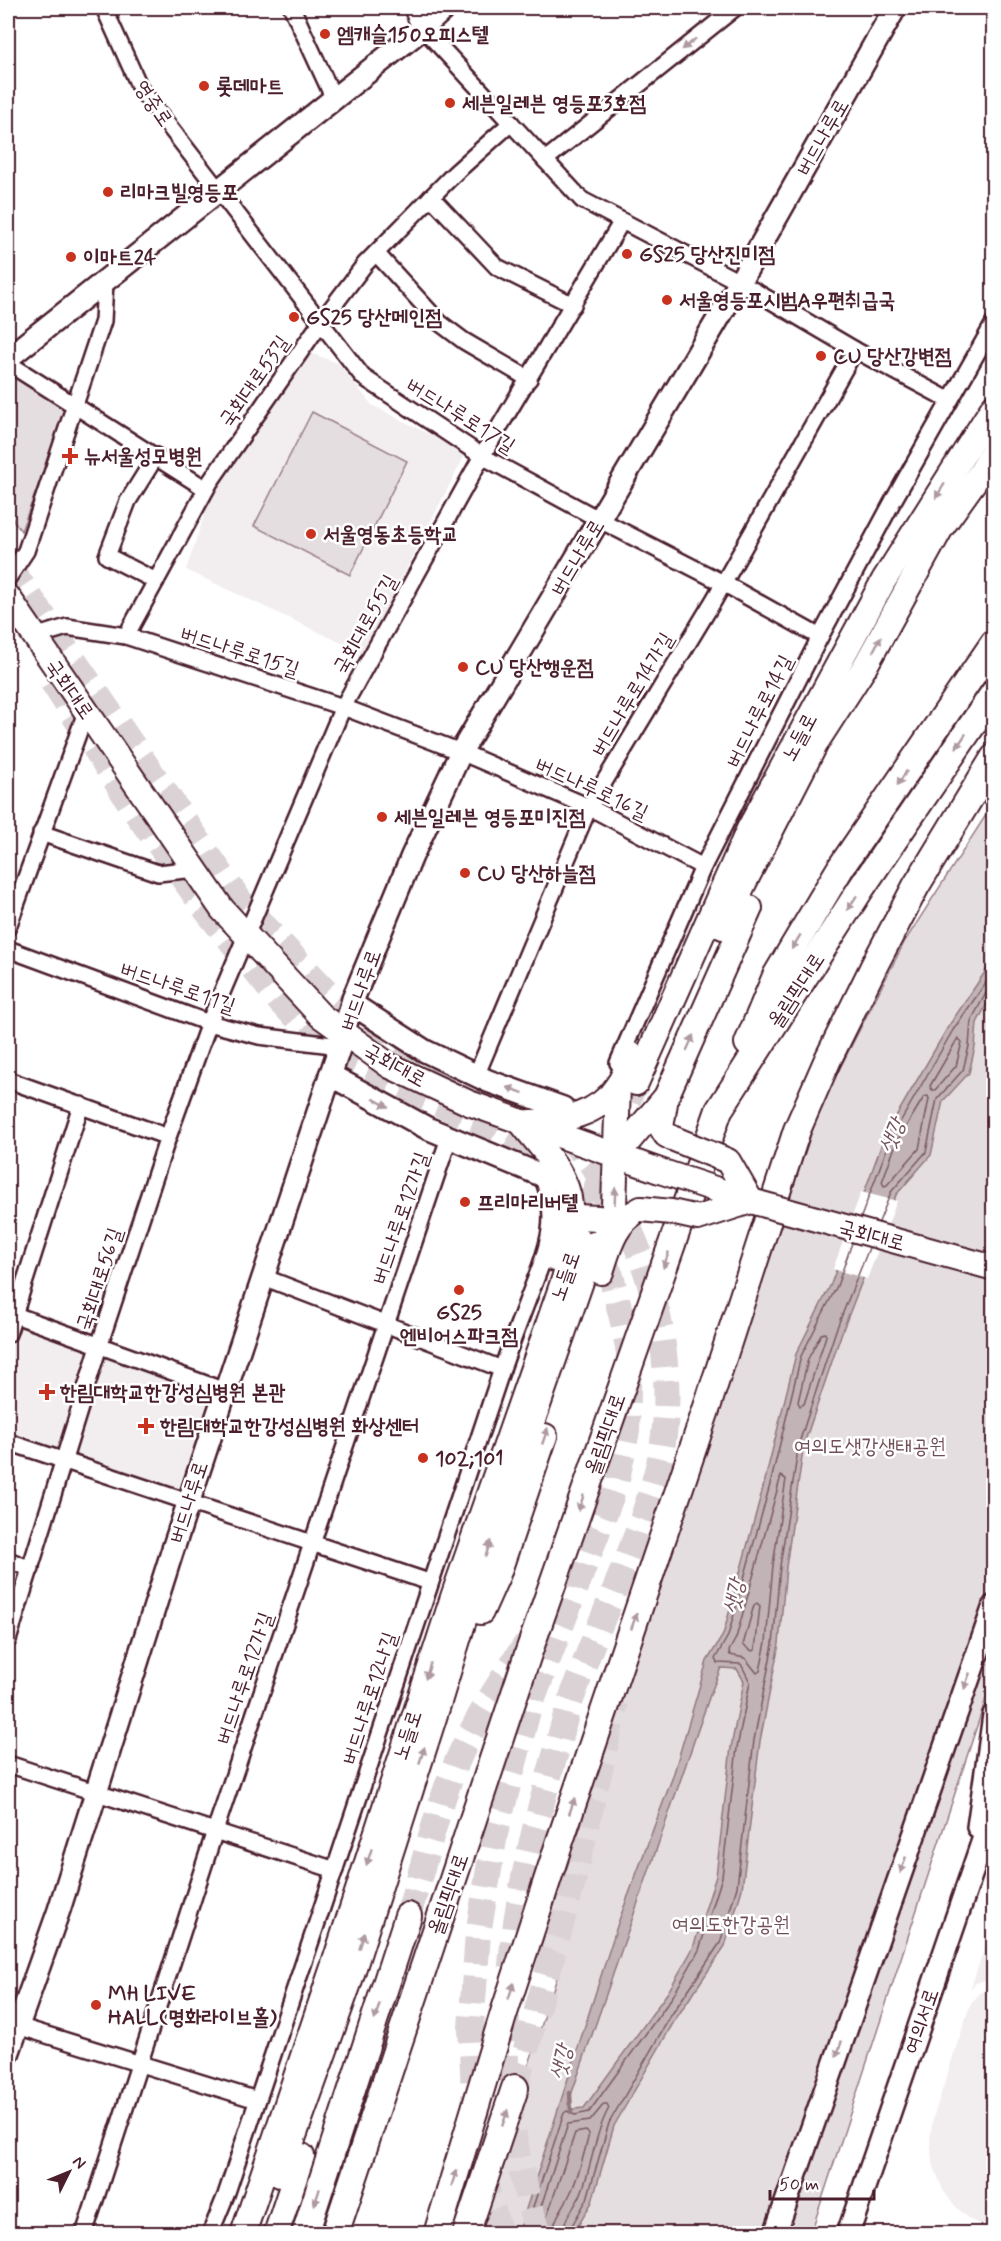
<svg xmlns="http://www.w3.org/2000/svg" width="1001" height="2241" font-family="Mynerve,'Poor Story',sans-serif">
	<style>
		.built { fill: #f2eeef }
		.green { fill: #e5dee0; stroke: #987e86; stroke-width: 1.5 }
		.water { fill: #c1b3b6; stroke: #91787e; stroke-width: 1.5; fill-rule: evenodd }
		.pier { fill: #fff }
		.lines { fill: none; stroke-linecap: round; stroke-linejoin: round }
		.shore { stroke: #7a5a63; stroke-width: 1.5 }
		.stream { stroke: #91787e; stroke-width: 4.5 }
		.primary-tunnel { stroke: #dbd2d5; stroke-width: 24; stroke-dasharray: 24 12; stroke-linecap: butt }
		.trunk-tunnel { stroke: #dbd2d5; stroke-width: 26; stroke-dasharray: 26 13; stroke-linecap: butt }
		.minor-casing { stroke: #4a1f2b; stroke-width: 20 }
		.tertiary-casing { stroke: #4a1f2b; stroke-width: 24 }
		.secondary-casing { stroke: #4a1f2b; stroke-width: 26 }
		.primary-casing { stroke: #4a1f2b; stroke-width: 28 }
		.trunk-casing { stroke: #4a1f2b; stroke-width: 30 }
		.minor { stroke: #fff; stroke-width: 15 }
		.tertiary { stroke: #fff; stroke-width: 20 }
		.secondary { stroke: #fff; stroke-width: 21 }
		.primary { stroke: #fff; stroke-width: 24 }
		.trunk { stroke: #fff; stroke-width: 26 }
		.primary-bridge-casing { stroke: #4a1f2b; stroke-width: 28; stroke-linecap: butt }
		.primary-bridge { stroke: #fff; stroke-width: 24 }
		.oneway { fill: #ae9aa0 }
		.poi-dot { fill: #c8321e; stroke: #fff; stroke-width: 2 }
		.labels { text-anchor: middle; stroke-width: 5; stroke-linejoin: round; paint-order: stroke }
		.poi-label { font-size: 21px; font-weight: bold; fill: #4a1f2b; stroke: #fff; text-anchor: start }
		.street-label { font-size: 21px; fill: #4a1f2b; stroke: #fff }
		.park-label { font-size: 21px; fill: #714f58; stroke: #fff }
		.water-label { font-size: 22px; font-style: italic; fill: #74535c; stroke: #fff }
	</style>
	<rect width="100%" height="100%" fill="#fff"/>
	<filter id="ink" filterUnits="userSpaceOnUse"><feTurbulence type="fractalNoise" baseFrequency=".0167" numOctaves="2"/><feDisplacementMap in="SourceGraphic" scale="12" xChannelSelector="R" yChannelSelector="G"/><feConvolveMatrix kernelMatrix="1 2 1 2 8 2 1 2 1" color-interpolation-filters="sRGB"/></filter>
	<g filter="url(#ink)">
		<g class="built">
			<polygon points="310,353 338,363 372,405 466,453 363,653 186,570 210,498"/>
			<polygon points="18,1316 106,1350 225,1393 189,1501 8,1438 8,1346"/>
			<polygon points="993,1923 993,1981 983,1981 976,1983 970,1990"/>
			<polygon points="993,1986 993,2232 969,2219 953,2204 943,2190 932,2161 930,2138 933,2118 970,2005 981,1992"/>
		</g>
		<g class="green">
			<polygon points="16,376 67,409 21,531 8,513 8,382"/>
			<polygon points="312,412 407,461 350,575 254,526"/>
			<polygon points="993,804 993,1677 811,2233 474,2234 561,1965 537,1957 820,1107 905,941"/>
		</g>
		<path class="water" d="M993,960V992L977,1023L975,1047L969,1073L943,1101L931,1155L896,1195L842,1332L804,1444L786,1567L779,1644L760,1741L742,1889L725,1946L675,2020L614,2126L592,2202L574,2233L518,2234L618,1923L673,1776L707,1661L723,1635L765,1480L796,1354L831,1284L885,1135L948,1027ZM721,1668L737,1669L744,1681L731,1747L716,1876L693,1948L668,1992L584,2108L574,2109L568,2104L710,1695Z"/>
		<polygon class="pier" points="861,1192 897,1201 867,1279 833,1269"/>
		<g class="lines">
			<g class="shore">
				<polygon points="958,1038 962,1042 956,1066 935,1090 932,1090 930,1086"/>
				<polygon points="928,1096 929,1099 919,1149 887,1185 884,1186 882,1182 897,1141 924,1097"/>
				<polyline points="861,1217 891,1138 953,1030 994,971"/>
				<polyline points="879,1222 891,1192 926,1152 937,1099 963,1070 969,1046 971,1021 986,993 994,991"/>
				<polygon points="825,1333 826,1336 804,1404 800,1406 798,1402 808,1359 821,1334"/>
				<polygon points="781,1476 786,1479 773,1565 766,1642 760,1671 757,1673 745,1658 730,1655 729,1651 736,1638"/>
				<polygon points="757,1603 760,1606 755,1650 752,1651 743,1645 754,1605"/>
				<polyline points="524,2234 564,2113 567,2111 575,2115 589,2112 673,1996 699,1950 722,1877 737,1748 750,1682 741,1664 717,1663 715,1659 728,1636 771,1481 801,1356 837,1286 852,1243"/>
				<path d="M532,2234L568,2124L590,2121L604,2104H607L609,2108C594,2135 592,2167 580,2196C574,2208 563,2220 562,2234"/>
				<path d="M541,2234L575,2133L586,2131L589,2134C584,2154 579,2176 570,2194C564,2207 553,2219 553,2234"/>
				<polyline points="569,2234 570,2229 587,2199 609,2123 670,2017 720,1943 737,1887 754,1740 773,1644 780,1566 799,1443 836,1330 869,1248"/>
			</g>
			<polyline class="stream" points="570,2093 571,2112"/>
			<polyline class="primary-tunnel" points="579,1236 605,1160 636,1083"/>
			<g class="trunk-tunnel">
				<polyline points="8,565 240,901 329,994 380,1038 425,1063 462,1078"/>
				<polyline points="52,681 137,814 206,910 282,1004 350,1066 493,1127 539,1154 551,1168"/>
				<path d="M498,1093C519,1102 541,1111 558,1127C641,1203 685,1353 659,1463C640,1542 601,1615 574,1692C565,1714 560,1739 553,1762C533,1832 515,1904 510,1977"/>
				<path d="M408,1916C422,1870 434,1821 451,1776C470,1728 499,1682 529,1640"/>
				<path d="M507,2016C501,2090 517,2163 538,2234"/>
				<polyline points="515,2088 573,1882 616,1702"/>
				<polyline points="500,2234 485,2184 474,2094 471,2028 478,1934 495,1834 528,1711 616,1484 627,1431 629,1353 623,1322 611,1276 575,1200"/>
			</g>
			<defs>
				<g id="minor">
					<polyline points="104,8 141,90 363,377 482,456 600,520 723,583 820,637"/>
					<polyline points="292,8 334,99"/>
					<polyline points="423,28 582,200 739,282 855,350 949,400"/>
					<polyline points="545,160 735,8"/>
					<polyline points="431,197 497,267 573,305"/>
					<polyline points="376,253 440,323 464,341 529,379"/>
					<polyline points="8,363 206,489"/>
					<polyline points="156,456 128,501 107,556 156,581"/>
					<polyline points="8,578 26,551 103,321 105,281"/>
					<polyline points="126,636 210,482 321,322 365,264 455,173 511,123"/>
					<polyline points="34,637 67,627 126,636 343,707 461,752 589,807 703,867"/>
					<polyline points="41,833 158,873 195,869"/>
					<polyline points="8,927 86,712"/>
					<polyline points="8,949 209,1023 259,1036 340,1046"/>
					<polyline points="618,1063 703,867 820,637 893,501 994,323"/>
					<polyline points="476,1076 589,807 714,600 855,350"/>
					<polyline points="8,1080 168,1137"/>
					<polyline points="263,1277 502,1369"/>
					<polyline points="15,1315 225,1391"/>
					<polyline points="8,1334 81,1105"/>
					<polyline points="8,1442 429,1582"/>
					<polyline points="8,1560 31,1569"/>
					<polyline points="8,1640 99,1346 168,1137 209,1023 343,707 482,456 622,221"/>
					<polyline points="8,1764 335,1870"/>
					<polyline points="8,2023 257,2100"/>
					<polyline points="84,2234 215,1831 449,1138"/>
					<path d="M210,2234L226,2195L502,1369C510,1346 519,1323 528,1299C544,1257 563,1219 541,1175"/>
				</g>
				<polyline id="tertiary" points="414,8 423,28"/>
				<g id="secondary">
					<polyline points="8,358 423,28 445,8"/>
					<polyline points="352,1004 425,1051 488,1081 563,1108 568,1113"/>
					<polyline points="330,1075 427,1128 541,1175 548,1172"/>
					<polyline points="978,1827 994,1715"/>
					<polyline points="8,2054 59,1910 172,1552 340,1046 353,999 362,977 412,856 461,752 737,287 895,8"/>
					<polyline points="775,2234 994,1606"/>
					<polyline points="848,2234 994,1808"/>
				</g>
				<g id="primary">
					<polyline points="8,597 222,909 321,1016 390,1066 469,1103 657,1170"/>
					<polyline points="723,927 744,883 817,741 864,668 941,528 981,472 994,450"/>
					<polyline points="636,1083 749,829 884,580 994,406"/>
					<path d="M521,1122C539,1146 568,1173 570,1205C570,1222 561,1242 555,1259"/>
					<path d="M530,1122C563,1121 598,1116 618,1085C624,1077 627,1065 632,1055"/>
					<polyline points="672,1138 666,1135 661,1127 666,1097 750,908"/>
					<polyline points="616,1156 665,1098"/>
					<polyline points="565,1230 577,1217 599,1218 613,1237"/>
					<polyline points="613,1237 618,1085"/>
					<path d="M601,1272C609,1247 615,1221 641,1209"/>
					<polyline points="481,1612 498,1574 545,1436"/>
					<polyline points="280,2175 348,1986 438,1705 468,1607 594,1244"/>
					<polyline points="243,2234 335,1961 453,1597 578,1239"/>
					<polyline points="276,2234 302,2156"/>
				</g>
				<g id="trunk">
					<polyline points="748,1043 776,976 841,867 994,643"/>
					<polyline points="305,2234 408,1916"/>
					<polyline points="335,2234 527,1657 719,1110 862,887 994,693"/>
					<polyline points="437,2234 503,2016 558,1847 708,1404 797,1130 828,1059 876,962 916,886 994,758"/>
					<polyline points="466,2234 515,2088"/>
				</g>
			</defs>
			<use href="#minor" class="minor-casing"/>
			<use href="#tertiary" class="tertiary-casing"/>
			<use href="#secondary" class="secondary-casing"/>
			<use href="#primary" class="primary-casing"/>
			<use href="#trunk" class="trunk-casing"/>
			<use href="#minor" class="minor"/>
			<use href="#tertiary" class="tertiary"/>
			<use href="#secondary" class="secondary"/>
			<use href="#primary" class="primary"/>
			<use href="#trunk" class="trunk"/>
			<defs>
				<g id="primary-bridge">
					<polyline points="672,1138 728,1161 751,1201"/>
					<polyline points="657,1170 751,1201 994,1268"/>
					<polyline points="641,1209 671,1212 698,1218 751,1201"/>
				</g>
			</defs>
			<use href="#primary-bridge" class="primary-bridge-casing"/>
			<use href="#primary-bridge" class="primary-bridge"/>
		</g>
		<defs><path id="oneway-solid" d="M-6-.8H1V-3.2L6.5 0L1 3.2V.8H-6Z" transform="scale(1.5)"/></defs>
		<g class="oneway">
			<use href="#oneway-solid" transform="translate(689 44) rotate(141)"/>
			<use href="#oneway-solid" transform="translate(940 491) rotate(122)"/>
			<use href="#oneway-solid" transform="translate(877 644) rotate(-62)"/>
			<use href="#oneway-solid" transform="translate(961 741) rotate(124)"/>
			<use href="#oneway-solid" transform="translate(902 778) rotate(124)"/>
			<use href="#oneway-solid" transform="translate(852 903) rotate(123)"/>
			<use href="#oneway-solid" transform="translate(796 942) rotate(121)"/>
			<use href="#oneway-solid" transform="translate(690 1043) rotate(-66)"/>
			<use href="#oneway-solid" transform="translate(515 1090) rotate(-160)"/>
			<use href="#oneway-solid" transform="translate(381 1103) rotate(29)"/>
			<use href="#oneway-solid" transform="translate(615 1196) rotate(-87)"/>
			<use href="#oneway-solid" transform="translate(666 1260) rotate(109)"/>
			<use href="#oneway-solid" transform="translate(545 1436) rotate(-71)"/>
			<use href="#oneway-solid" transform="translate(581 1503) rotate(109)"/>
			<use href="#oneway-solid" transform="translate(488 1549) rotate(-71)"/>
			<use href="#oneway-solid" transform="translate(634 1621) rotate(-71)"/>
			<use href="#oneway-solid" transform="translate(428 1671) rotate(108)"/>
			<use href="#oneway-solid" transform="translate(967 1681) rotate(109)"/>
			<use href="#oneway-solid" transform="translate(422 1755) rotate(-72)"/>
			<use href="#oneway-solid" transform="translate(572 1806) rotate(-71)"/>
			<use href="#oneway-solid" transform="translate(369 1857) rotate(108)"/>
			<use href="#oneway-solid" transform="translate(903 1865) rotate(109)"/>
			<use href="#oneway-solid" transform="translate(362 1941) rotate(-72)"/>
			<use href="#oneway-solid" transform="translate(511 1991) rotate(-72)"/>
			<use href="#oneway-solid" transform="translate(377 2012) rotate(108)"/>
			<use href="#oneway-solid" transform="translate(839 2049) rotate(109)"/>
			<use href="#oneway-solid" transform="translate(505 2118) rotate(-71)"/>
			<use href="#oneway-solid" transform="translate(454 2178) rotate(-73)"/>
			<use href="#oneway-solid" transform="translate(317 2197) rotate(108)"/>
		</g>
	</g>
	<g class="poi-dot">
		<circle cx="325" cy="34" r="6"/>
		<circle cx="204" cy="86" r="6"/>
		<circle cx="450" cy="103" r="6"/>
		<circle cx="108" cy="192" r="6"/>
		<circle cx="627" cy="254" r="6"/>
		<circle cx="71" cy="257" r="6"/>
		<circle cx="667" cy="300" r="6"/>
		<circle cx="294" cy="317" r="6"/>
		<circle cx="821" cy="356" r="6"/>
		<path d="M67 447h6v6h6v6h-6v6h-6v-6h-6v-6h6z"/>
		<circle cx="311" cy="534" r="6"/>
		<circle cx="463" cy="667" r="6"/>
		<circle cx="382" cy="817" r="6"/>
		<circle cx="465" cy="873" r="6"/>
		<circle cx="465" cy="1202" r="6"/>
		<circle cx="459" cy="1290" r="6"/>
		<path d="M44 1383h6v6h6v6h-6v6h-6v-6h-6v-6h6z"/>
		<path d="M143 1417h6v6h6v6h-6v6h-6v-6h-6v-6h6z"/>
		<circle cx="423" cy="1458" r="6"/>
		<circle cx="96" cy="2005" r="6"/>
	</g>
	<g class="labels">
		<g class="poi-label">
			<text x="337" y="41">엠캐슬150오피스텔</text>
			<text x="216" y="93">롯데마트</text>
			<text x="462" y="110">세븐일레븐 영등포3호점</text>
			<text x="120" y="199">리마크빌영등포</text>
			<text x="639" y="261">GS25 당산진미점</text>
			<text x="83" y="264">이마트24</text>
			<text x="679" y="307">서울영등포시범A우편취급국</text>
			<text x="306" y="324">GS25 당산메인점</text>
			<text x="833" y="363">CU 당산강변점</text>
			<text x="84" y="463">뉴서울성모병원</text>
			<text x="323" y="541">서울영동초등학교</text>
			<text x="475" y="674">CU 당산행운점</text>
			<text x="394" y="824">세븐일레븐 영등포미진점</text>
			<text x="477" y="880">CU 당산하늘점</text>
			<text x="477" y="1209">프리마리버텔</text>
			<text x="459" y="1319" text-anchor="middle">GS25<tspan x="459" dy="24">엔비어스파크점</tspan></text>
			<text x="60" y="1399">한림대학교한강성심병원 본관</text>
			<text x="160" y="1433">한림대학교한강성심병원 화상센터</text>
			<text x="435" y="1465">102;101</text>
			<text x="108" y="2000">MH LIVE<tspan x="108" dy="24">HALL(명화라이브홀)</tspan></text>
		</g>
		<g class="street-label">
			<text transform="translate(154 103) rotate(56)" y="7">영중로</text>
			<text transform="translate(822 137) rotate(-60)" y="7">버드나루로</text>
			<text transform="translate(254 381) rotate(-55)" y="7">국회대로53길</text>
			<text transform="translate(461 415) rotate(32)" y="7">버드나루로17길</text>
			<text transform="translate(577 557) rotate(-59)" y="7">버드나루로</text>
			<text transform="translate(365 624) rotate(-61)" y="7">국회대로55길</text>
			<text transform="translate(240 651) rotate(18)" y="7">버드나루로15길</text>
			<text transform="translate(70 689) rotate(55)" y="7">국회대로</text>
			<text transform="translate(632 694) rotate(-59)" y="7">버드나루로14가길</text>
			<text transform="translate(759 711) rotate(-63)" y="7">버드나루로14길</text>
			<text transform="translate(799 737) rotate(-62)" y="7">노들로</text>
			<text transform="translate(592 788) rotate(25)" y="7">버드나루로16길</text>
			<text transform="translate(178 987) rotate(19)" y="7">버드나루로11길</text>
			<text transform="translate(360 990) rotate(-70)" y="7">버드나루로</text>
			<text transform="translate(796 990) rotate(-57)" y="7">올림픽대로</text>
			<text transform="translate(395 1065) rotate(29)" y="7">국회대로</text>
			<text transform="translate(400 1218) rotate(-71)" y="7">버드나루로12가길</text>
			<text transform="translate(872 1235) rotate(15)" y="7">국회대로</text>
			<text transform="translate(565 1276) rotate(-71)" y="7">노들로</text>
			<text transform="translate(99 1279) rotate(-72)" y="7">국회대로56길</text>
			<text transform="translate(605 1434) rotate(-71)" y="7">올림픽대로</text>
			<text transform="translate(188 1502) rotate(-72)" y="7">버드나루로</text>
			<text transform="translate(244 1678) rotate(-71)" y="7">버드나루로12가길</text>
			<text transform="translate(369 1698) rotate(-72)" y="7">버드나루로12나길</text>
			<text transform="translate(407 1735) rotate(-72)" y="7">노들로</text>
			<text transform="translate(448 1894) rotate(-71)" y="7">올림픽대로</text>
			<text transform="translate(921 2021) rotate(-71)" y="7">여의서로</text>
		</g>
		<g class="park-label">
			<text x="870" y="1453">여의도샛강생태공원</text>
			<text x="731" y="1931">여의도한강공원</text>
		</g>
		<g class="water-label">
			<text transform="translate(891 1135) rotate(-67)" y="8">샛강</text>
			<text transform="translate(733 1596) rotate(-78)" y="8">샛강</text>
			<text transform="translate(560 2062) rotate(-77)" y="8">샛강</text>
		</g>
	</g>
	<rect width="1001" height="2241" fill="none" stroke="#fff" stroke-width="30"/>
	<rect x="15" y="15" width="971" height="2211" fill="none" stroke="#4a1f2b" stroke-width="2" filter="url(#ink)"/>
	<g transform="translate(69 2172) rotate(47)" stroke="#ffffff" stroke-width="4.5" paint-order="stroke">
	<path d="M0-4.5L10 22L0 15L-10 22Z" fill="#4a1f2b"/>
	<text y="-9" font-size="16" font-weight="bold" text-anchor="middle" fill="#4a1f2b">N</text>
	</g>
	<path d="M770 2190v9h104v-9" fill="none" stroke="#4a1f2b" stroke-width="3"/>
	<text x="779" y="2190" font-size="18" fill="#4a1f2b" stroke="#ffffff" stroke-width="4.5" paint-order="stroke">50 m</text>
</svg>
